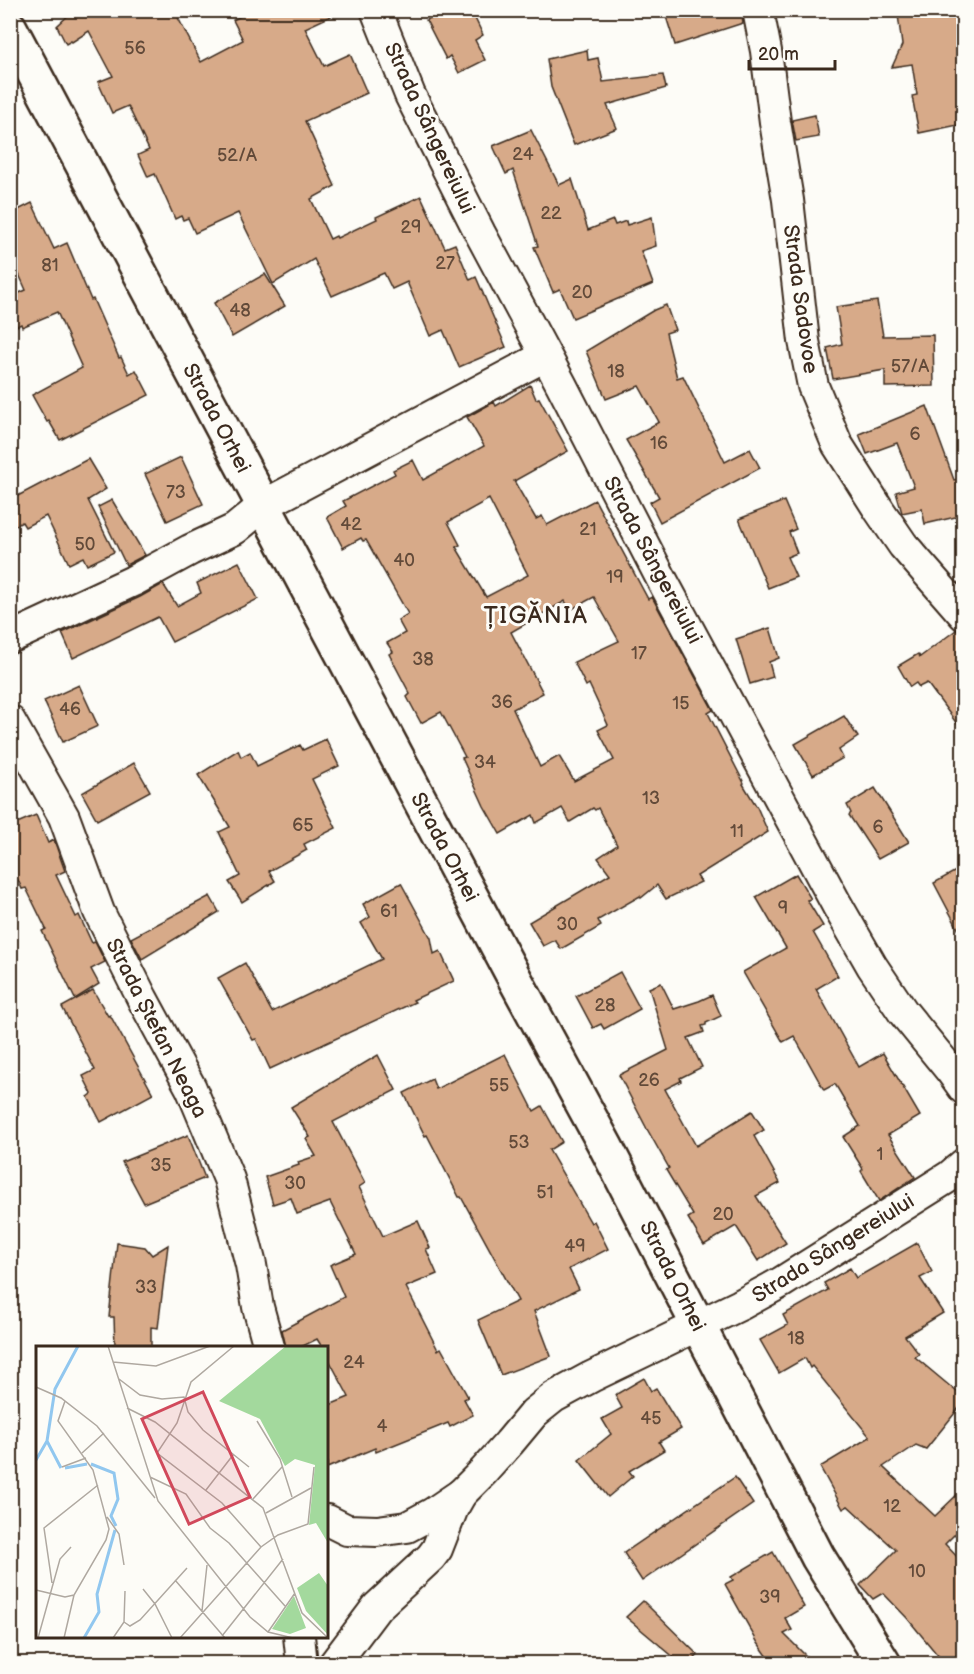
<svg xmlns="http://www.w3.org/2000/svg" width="974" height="1674" font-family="'Balsamiq Sans',sans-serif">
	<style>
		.building { fill: #d7aa89; stroke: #3b2a1e; stroke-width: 1.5; fill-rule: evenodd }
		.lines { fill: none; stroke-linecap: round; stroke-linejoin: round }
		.minor-casing { stroke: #3b2a1e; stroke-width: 34 }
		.tertiary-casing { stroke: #3b2a1e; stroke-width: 38 }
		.minor { stroke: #fdfcf7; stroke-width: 30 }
		.tertiary { stroke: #fdfcf7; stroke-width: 33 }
		.labels { text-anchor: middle; stroke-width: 6; stroke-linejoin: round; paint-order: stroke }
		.number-label { font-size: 18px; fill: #624a39 }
		.street-label { font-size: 21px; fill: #3b2a1e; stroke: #fdfcf7 }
		.quarter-label { font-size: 24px; letter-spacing: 1.5px; fill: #3b2a1e; stroke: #fdfcf7 }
		.inset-river { fill: none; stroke: #91c7ef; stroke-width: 3 }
		.inset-road { fill: none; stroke: #afa8a0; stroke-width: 1.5 }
		.view { fill: #d1495b; fill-opacity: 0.15; stroke: #d1495b; stroke-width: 3 }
		.inset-edge { fill: none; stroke: #3b2a1e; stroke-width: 3 }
	</style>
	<rect width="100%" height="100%" fill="#fdfcf7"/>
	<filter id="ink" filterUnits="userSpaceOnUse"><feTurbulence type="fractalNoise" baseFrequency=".0167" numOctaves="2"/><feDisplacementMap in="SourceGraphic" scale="12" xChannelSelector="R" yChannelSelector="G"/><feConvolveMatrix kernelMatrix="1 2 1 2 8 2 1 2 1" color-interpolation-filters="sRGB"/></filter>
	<g filter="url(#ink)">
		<g class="building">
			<polygon points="74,10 174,10 201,62 243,40 233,20 252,10 344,10 305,28 324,66 350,54 367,93 305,121 335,186 311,199 330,239 336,236 337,238 377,219 376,217 421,196 445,248 455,244 470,280 476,277 506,347 459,367 443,330 430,336 407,282 392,289 384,273 332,296 314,259 273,284 238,213 195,233 188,218 183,220 181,216 175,219 155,174 148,177 138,155 149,150 128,106 112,113 98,82 113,76 89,31 72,42 71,41 66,44 57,26"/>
			<polygon points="446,10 471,10 483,35 475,40 485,60 459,73 450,56 446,59 426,20"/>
			<polygon points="664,10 741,10 743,23 675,45"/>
			<polygon points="922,10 963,10 963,124 919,133 912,96 917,95 912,64 892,67 902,45 898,15 922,12"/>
			<polygon points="587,50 588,60 598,58 603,82 663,75 666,88 607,105 617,128 574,145 551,87 547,59"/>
			<polygon points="815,115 819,137 796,141 792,120"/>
			<polygon points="531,130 559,185 572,179 588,230 613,220 615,225 626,221 627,225 652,217 656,246 641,251 653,284 573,318 560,289 553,292 534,247 538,246 513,170 506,174 493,146"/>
			<polygon points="32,203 54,249 67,243 91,300 93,299 119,358 121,357 129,374 136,370 149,395 60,440 49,421 47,422 32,395 82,368 57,312 22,327 21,324 10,329 10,297 26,290 10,254 10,214"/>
			<polygon points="265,274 285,306 232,337 214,303"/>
			<polygon points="877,301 883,336 933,335 934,386 885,387 885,370 833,379 827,348 842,344 836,307"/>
			<polygon points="666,305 675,330 666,333 677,378 683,376 725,462 750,449 760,468 660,522 650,502 659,497 626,440 659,422 639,386 606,399 586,351 654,310"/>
			<path d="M530,385L536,399L539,398L568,451L514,481L536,519L542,516L547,525L595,500L648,599L652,597L713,710L708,713L744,783L743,784L757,807L768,832L697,876L701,882L666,899L657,885L641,898L640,896L598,920L601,926L561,949L555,940L543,946L529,922L610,874L598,858L617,845L598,808L595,810L593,808L570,822L562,808L536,823L533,815L500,834L484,806L462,758L465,757L441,712L421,723L407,697L410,694L389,654L393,652L387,643L405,633L398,620L408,614L366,540L363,541L361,538L343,548L327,517L346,506L343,501L395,474L393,470L413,460L423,480L484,446L467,417L494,402L496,406ZM489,499L528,575L486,597L456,547L460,545L448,522ZM594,597L619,641L574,662L586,686L589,684L608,725L598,730L614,760L574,781L559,756L540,767L513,709L543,693L511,632L565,601L570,610Z"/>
			<polygon points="927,406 954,480 963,478 963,509 958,510 960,516 925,524 922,509 902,513 896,492 914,487 897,443 867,454 859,434"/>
			<polygon points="181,457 203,504 167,521 145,474"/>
			<polygon points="88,459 106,489 88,500 114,552 87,565 83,557 69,564 46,516 25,527 22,522 10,529 10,500"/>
			<polygon points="112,500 145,555 126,565 98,507"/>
			<polygon points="784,501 796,529 789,532 797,553 787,557 796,577 768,588 739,519"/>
			<polygon points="239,562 258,599 172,642 158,617 73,658 62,633 140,597 163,584 177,606 201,593 197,583"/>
			<polygon points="770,628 779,658 769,662 773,677 750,684 736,639"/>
			<polygon points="956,630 963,632 963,732 927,683 919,687 916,683 910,687 898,666 918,654 920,657"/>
			<polygon points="79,685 98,726 63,742 44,701"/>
			<polygon points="844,716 858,737 839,750 843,758 813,775 795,744"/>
			<polygon points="326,739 339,766 312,779 336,828 304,844 307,850 269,871 275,881 242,902 229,882 240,876 219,832 230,827 198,775 238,750 241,757 250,752 257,766 300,745 303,750"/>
			<polygon points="134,763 150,791 97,820 82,793"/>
			<polygon points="875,788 909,842 878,859 849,815 851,813 847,805"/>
			<polygon points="36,815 48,843 54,840 65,871 56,875 76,917 79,915 92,943 95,942 105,962 91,969 99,984 75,999 42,931 46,929 26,888 22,889 18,880 10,883 10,826"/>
			<polygon points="963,867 963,938 934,883"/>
			<polygon points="796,874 811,899 807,900 823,926 813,932 838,976 816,989 859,1067 883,1053 920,1116 888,1135 915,1177 879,1201 861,1171 863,1169 843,1137 860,1126 835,1084 824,1090 794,1036 783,1042 743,972 786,948 756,897"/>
			<polygon points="401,883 431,938 434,954 440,951 454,981 413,1000 415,1002 270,1069 256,1039 253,1040 218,978 245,963 272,1012 382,959 361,923 370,917 363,904"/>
			<polygon points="210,896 219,912 142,959 131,938"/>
			<polygon points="620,972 640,1009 604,1029 601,1024 593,1028 576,996"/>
			<polygon points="661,983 674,1009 699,1001 712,995 721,1016 706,1023 706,1025 702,1026 704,1032 688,1038 702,1067 680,1078 681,1081 665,1089 696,1146 752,1111 764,1130 754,1136 780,1183 756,1196 786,1243 758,1261 736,1226 704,1245 688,1218 693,1215 666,1170 669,1168 647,1129 619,1075 668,1050 649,988"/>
			<polygon points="93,990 108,1016 110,1015 153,1094 101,1122 88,1097 92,1094 83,1076 95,1070 62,1007"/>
			<polygon points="505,1054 534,1111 542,1106 562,1142 549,1150 591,1223 594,1221 608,1249 569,1269 579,1289 534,1311 551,1356 501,1375 478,1320 518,1301 461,1197 459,1197 427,1135 425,1136 404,1093 432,1079 436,1089"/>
			<polygon points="378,1055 396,1090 333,1122 365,1183 359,1187 383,1236 418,1221 430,1248 426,1249 437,1274 406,1287 438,1350 441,1348 468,1397 464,1399 473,1415 450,1427 448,1423 376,1452 375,1448 327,1468 327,1406 349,1397 327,1356 327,1347 322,1347 317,1339 301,1347 286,1347 282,1330 344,1297 330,1265 356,1254 330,1202 297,1214 291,1198 273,1204 265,1177 299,1165 298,1162 316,1156 306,1139 310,1137 291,1107"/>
			<polygon points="188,1135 205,1178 144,1203 122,1162"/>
			<polygon points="117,1243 145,1247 152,1255 168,1245 158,1328 151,1327 151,1347 115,1347 114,1317 109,1317"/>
			<polygon points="917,1243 932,1272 920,1278 943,1313 905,1336 919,1354 915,1357 963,1397 963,1403 926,1449 916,1445 883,1467 935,1516 963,1489 963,1526 945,1544 963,1563 963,1650 947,1664 945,1664 907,1618 883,1593 873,1599 860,1585 896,1550 848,1506 843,1509 820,1467 870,1437 812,1366 810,1368 805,1358 779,1373 760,1340 788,1325 783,1315 828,1290 824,1283 850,1268 856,1278"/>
			<polygon points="644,1378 651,1391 656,1388 681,1429 659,1442 664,1450 629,1471 633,1476 608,1497 579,1460 611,1434 602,1419 622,1408 615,1395"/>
			<polygon points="735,1477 753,1504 642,1581 624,1553"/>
			<polygon points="773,1552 804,1607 785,1618 792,1630 784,1634 814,1664 773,1664 758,1643 725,1584 733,1580 731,1577"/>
			<polygon points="643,1601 698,1655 690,1664 682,1664 626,1617"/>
		</g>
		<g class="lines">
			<defs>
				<g id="minor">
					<polyline points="376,10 410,95 480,233 561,384 661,578 837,905 872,966 903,1012 951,1071 964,1089"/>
					<polyline points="758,10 766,51 775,122 788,200 804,341 813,386 837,444 879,510 903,545 964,615"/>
					<polyline points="10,638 133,581 190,550 235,529 264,505 545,356"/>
					<polyline points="10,721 64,817 99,912 142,998 191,1088 229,1179 251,1265 258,1307 269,1347"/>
					<polyline points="327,1520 347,1530 377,1531 407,1527 433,1513 461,1494"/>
					<polyline points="299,1636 302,1664"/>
					<polyline points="334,1664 377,1607 431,1557 437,1549 453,1508 461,1494 484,1471 509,1443 534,1413 554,1397 591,1377 740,1305 782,1282 950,1176 964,1164"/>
				</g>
				<polyline id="tertiary" points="10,28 516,981 606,1147 818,1557 884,1664"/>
			</defs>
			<use href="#minor" class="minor-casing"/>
			<use href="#tertiary" class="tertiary-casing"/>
			<use href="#minor" class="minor"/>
			<use href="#tertiary" class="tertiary"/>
		</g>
	</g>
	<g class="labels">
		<g class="number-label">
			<text x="135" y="54">56</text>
			<text x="523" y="160">24</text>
			<text x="237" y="161">52/A</text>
			<text x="551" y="219">22</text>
			<text x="411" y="233">29</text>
			<text x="445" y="269">27</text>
			<text x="50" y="271">81</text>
			<text x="582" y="298">20</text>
			<text x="240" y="316">48</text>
			<text x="910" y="372">57/A</text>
			<text x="616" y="377">18</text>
			<text x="915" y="440">6</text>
			<text x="659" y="449">16</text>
			<text x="176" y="498">73</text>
			<text x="351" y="530">42</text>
			<text x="588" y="535">21</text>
			<text x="85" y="550">50</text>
			<text x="404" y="566">40</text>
			<text x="615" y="583">19</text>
			<text x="639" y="659">17</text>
			<text x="423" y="665">38</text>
			<text x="502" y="708">36</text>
			<text x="681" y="709">15</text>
			<text x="70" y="715">46</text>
			<text x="485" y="768">34</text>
			<text x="651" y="804">13</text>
			<text x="303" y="831">65</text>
			<text x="878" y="833">6</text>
			<text x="737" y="837">11</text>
			<text x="783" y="914">9</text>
			<text x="389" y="917">61</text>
			<text x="567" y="930">30</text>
			<text x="605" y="1011">28</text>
			<text x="649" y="1086">26</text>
			<text x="499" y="1091">55</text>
			<text x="519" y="1148">53</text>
			<text x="880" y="1160">1</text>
			<text x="161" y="1171">35</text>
			<text x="295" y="1189">30</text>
			<text x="545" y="1198">51</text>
			<text x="723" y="1220">20</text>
			<text x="575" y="1252">49</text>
			<text x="146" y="1293">33</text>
			<text x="796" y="1344">18</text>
			<text x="354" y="1368">24</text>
			<text x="651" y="1424">45</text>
			<text x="382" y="1432">4</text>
			<text x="892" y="1512">12</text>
			<text x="917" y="1577">10</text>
			<text x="770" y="1603">39</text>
		</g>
		<g class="street-label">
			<text transform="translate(430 128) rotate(65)" y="7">Strada Sângereiului</text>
			<text transform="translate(801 299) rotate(82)" y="7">Strada Sadovoe</text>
			<text transform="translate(217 418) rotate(62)" y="7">Strada Orhei</text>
			<text transform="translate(653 560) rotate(62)" y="7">Strada Sângereiului</text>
			<text transform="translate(445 847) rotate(62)" y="7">Strada Orhei</text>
			<text transform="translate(157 1028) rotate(63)" y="7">Strada Ștefan Neaga</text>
			<text transform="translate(833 1248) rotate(-32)" y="7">Strada Sângereiului</text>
			<text transform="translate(673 1276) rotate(63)" y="7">Strada Orhei</text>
		</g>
		<g class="quarter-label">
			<text x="536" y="623">ȚIGĂNIA</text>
		</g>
	</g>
	<g transform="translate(36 1346)">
		<rect width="292" height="292" fill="#fdfcf7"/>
		<path d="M250,0H292V197L280,177L273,179L279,119L259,113L249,120L224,73L183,55ZM283,227L292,240V289L270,265L261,242ZM258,250L270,282L254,288L236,283Z" fill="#a3d99d"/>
		<path class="inset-river" d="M11,95L25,122M0,114L11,95L19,43L42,0M55,118L78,127L82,153L75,170L80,180M29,122L51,118M48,292L63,266L61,248L79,184"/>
		<path class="inset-road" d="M72,0L122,155L214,271L232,286L257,292M198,0L155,36L141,77L121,107L186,157L225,201M77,16L120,20L174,0M83,33L104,49L126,53L148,51L152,66L167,84L213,121M0,41L25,52L61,80L119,152M91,62L119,76L227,162L266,267L292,292M221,75L244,113L256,151M46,107L68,87M26,121L50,112M114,131L150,148L174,182L193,197L249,260M170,144L197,109M217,153L246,121M230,167L275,142M71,171L83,188L88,219M139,234L189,292M16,237L8,182L62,139M107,243L119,258L136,292M0,244L29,251L38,249M166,265L171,219M88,276L94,280L104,274L151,222M232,286L259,247M186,290L247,213M2,292L24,213L35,201M28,292L38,249L70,194L73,183L57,124L22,75L29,55M77,292L88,276L89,245M144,292L225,201L242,189L272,178L278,121M255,292H280"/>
		<path class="view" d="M167,46L214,151L153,178L106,73Z"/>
		<rect width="292" height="292" class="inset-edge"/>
	</g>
	<rect width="974" height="1674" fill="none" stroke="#fdfcf7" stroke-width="36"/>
	<rect x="18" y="18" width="938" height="1638" fill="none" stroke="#3b2a1e" stroke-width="2" filter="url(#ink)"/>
	<path d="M749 60v9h86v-9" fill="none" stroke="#3b2a1e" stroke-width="3"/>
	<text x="758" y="60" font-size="18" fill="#3b2a1e" stroke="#fdfcf7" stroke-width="4.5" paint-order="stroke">20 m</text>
</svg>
